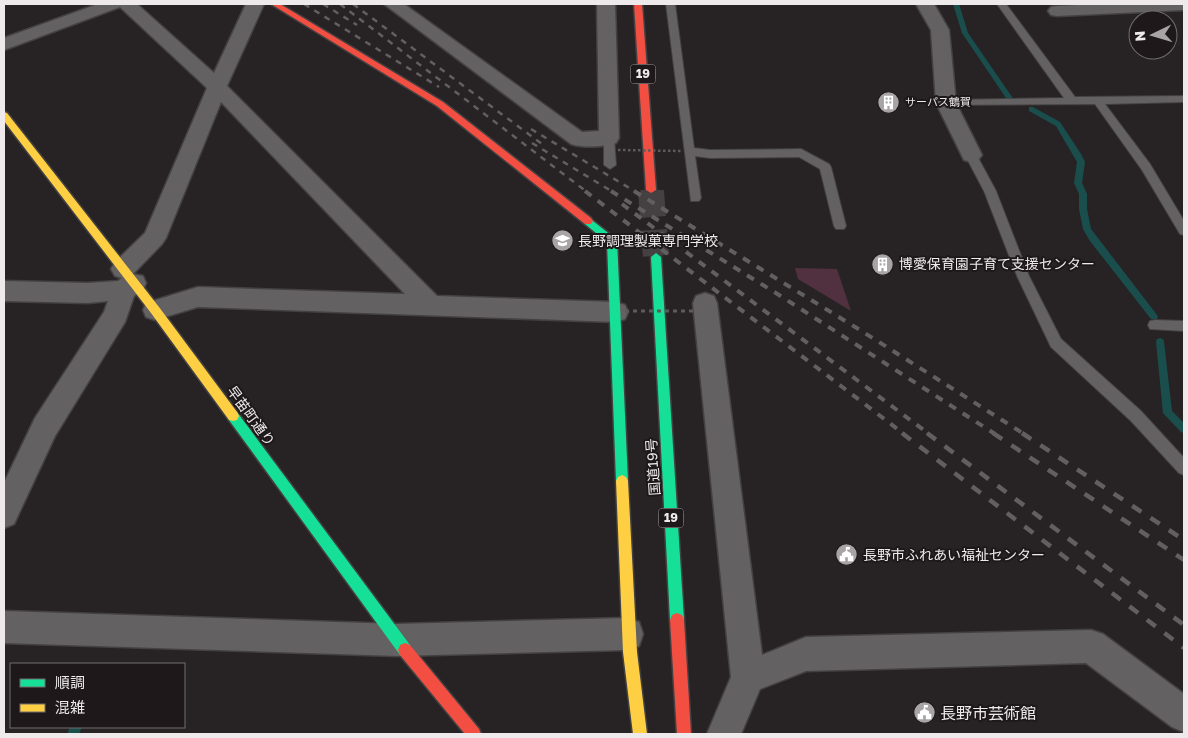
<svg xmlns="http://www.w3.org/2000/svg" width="1188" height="738" font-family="'Golos Text','Noto Sans JP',sans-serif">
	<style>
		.green { fill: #51313f }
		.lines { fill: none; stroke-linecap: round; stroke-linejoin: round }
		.stream { fill: #194e4d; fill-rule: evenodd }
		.highway-tunnel-far1 { stroke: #454143; stroke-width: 21; stroke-dasharray: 21 10; stroke-linecap: butt }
		.highway-tunnel { stroke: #454143; stroke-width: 26; stroke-dasharray: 26 13; stroke-linecap: butt }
		.lane-casing { stroke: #444142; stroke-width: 2 }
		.street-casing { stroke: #444142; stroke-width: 3 }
		.fast-casing { stroke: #444142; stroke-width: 3 }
		.slow-casing { stroke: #444142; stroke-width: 3 }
		.jam-casing { stroke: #444142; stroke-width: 3 }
		.lane { fill: #646162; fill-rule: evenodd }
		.street { fill: #646162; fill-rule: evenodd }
		.fast { fill: #16e098; fill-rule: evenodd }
		.slow { fill: #ffcf43; fill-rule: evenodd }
		.jam { fill: #f24e42; fill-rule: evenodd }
		.rail-far2 { stroke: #625f61; stroke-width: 2.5; stroke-dasharray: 6 6; stroke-linecap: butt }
		.rail-far1 { stroke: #625f61; stroke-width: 4; stroke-dasharray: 8 8; stroke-linecap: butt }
		.rail { stroke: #625f61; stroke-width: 4.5; stroke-dasharray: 11 11; stroke-linecap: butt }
		.path-bridge-far1 { stroke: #5d5a5c; stroke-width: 2.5; stroke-dasharray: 2.5 2.5; stroke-linecap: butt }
		.path-bridge { stroke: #5d5a5c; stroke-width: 3; stroke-dasharray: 4 4; stroke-linecap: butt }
		.labels { text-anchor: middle; stroke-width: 4; stroke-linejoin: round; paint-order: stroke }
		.far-poi-label { font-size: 11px; fill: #eeeaeb; stroke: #1e181b; text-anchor: start }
		.shield { fill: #1e181b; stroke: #b0abad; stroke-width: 1 }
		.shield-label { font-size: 12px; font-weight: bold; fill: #eeeaeb }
		.poi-label { font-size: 14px; fill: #eeeaeb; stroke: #1e181b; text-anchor: start }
		.street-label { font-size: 14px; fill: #eeeaeb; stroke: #1e181b }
		.near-poi-label { font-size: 16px; fill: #eeeaeb; stroke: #1e181b; text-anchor: start }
	</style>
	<rect width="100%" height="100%" fill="#272325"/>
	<polygon class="green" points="795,268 837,269 851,311 798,279"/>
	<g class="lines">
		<g class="stream">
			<polygon points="953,4 959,4 968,33 1012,97 1012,101 1008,101 962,33"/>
			<polygon points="1029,107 1033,107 1060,122 1081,154 1085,162 1082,183 1087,194 1087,209 1091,229 1157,315 1158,317 1157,319 1151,319 1090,241 1083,229 1079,209 1079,194 1074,183 1077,162 1056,126 1029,111"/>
			<polygon points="1160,338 1163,339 1164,342 1172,411 1184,423 1184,433 1181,432 1163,413 1156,342 1157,339"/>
			<polygon points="70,727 82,727 79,734 67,734"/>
		</g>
		<polyline class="highway-tunnel-far1" points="651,190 651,192"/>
		<polyline class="highway-tunnel" points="651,191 656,257"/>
		<defs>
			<g id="lane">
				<polygon points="666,4 675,4 694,148 710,150 801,149 829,164 831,167 846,226 844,229 836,229 834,226 820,169 799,157 710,158 695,156 701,198 699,201 691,201"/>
				<polygon points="997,4 1006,4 1075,97 1184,96 1184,102 1105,104 1150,164 1184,221 1184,235 1180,234 1142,170 1095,104 942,105 941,103 942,101 946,100 1064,98"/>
				<polygon points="609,134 614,138 616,165 610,169 604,165 604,138"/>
				<polygon points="971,151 975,152 996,191 1029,276 1061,339 1141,411 1184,458 1184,475 1179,473 1131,421 1051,347 1017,276 984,191 965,155"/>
				<polygon points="1155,320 1184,321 1184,331 1150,329 1148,325 1150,321"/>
			</g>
			<g id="street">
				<polygon points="98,4 137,4 214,73 246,4 264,4 227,86 437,296 616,302 625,305 628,312 625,319 616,322 198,307 155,320 146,317 143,310 146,303 198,287 405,294 221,102 166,238 162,244 133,274 143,276 146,283 143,290 134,296 125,322 55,436 14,524 4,528 4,483 35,418 104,312 108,301 88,303 4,301 4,281 88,283 118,281 122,278 115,276 111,269 115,262 145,233 207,88 120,7 4,50 4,38"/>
				<path d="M384,4H404L582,132L599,131L597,4H615L619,138L616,143C603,147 584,148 571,144Z"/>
				<polygon points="916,4 934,4 949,30 956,103 982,155 978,160 971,162 964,160 936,103 931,30"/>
				<polygon points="1098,4 1184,4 1184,10 1057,16 1051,15 1048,11 1051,7 1057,6"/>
				<polygon points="705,293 714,296 717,303 762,655 806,637 1091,630 1103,634 1184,694 1184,732 1172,727 1086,663 806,671 760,689 741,734 707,734 731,677 693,303 696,296"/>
				<polygon points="4,611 397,624 627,618 639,622 643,634 639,646 627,650 397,656 4,643"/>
			</g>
			<g id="fast">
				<polygon points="588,217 617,240 628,481 626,485 622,487 618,485 616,481 607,242 585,224 583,221 585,218"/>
				<polygon points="656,253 661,257 684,620 682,625 677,627 672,625 670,620 651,257"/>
				<polygon points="233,411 237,412 410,645 412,650 410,655 405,657 400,655 229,420 227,416 229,412"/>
			</g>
			<g id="slow">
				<polygon points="4,112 7,113 159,307 237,412 239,416 237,420 233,421 229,420 151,313 4,121"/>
				<polygon points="622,475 626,477 628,481 637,652 647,734 633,734 623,652 616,481 618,477"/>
			</g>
			<g id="jam">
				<polygon points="271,4 280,4 443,102 591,218 593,221 591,224 585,224 437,106"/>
				<polygon points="634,4 642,4 656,190 651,193 646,190"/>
				<polygon points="677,613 682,615 684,620 691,734 677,734 670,620 672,615"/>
				<polygon points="405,643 410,645 479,729 481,734 465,734 400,655 398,650 400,645"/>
			</g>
		</defs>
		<use href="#lane" class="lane-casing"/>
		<use href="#street" class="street-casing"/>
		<use href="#fast" class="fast-casing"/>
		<use href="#slow" class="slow-casing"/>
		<use href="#jam" class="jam-casing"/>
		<use href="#lane" class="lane"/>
		<use href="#street" class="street"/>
		<use href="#fast" class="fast"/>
		<use href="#slow" class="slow"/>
		<use href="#jam" class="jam"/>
		<g class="rail-far2">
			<polyline points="304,4 439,87"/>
			<polyline points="323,4 357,25"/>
			<polyline points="340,4 587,192"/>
			<polyline points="353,4 542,144"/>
			<polyline points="531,129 636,192"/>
			<polyline points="532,143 613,192"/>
		</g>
		<g class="rail-far1">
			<polyline points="585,191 904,434"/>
			<polyline points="611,191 779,295 995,434"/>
			<polyline points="634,191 860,330 1024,434"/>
			<polyline points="622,204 929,434"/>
		</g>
		<g class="rail">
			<polyline points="902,433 1184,648"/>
			<polyline points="927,433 1184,625"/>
			<polyline points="993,433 1184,560"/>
			<polyline points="1022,433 1184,540"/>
		</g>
		<polyline class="path-bridge-far1" points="618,150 681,151"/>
		<polyline class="path-bridge" points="625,311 696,311"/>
	</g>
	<defs>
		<symbol id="building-disc" viewBox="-11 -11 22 22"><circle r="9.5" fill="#a8a4a6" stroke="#1e181b"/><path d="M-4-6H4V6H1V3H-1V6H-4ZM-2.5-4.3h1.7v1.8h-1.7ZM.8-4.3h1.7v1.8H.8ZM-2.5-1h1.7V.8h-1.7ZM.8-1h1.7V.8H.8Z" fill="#fff"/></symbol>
		<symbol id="university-disc" viewBox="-11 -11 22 22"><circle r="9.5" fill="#a8a4a6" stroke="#1e181b"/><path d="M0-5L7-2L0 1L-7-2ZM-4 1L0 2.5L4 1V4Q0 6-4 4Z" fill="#fff"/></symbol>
		<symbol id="civic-disc" viewBox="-11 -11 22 22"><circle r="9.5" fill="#a8a4a6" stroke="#1e181b"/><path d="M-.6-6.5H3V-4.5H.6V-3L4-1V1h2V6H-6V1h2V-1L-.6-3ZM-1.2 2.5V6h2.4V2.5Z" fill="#fff"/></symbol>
	</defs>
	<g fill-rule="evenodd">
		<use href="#building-disc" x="876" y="90" width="25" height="25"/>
		<use href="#university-disc" x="550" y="228" width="25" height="25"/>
		<use href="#building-disc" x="870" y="252" width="25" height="25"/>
		<use href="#civic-disc" x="834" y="542" width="25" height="25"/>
		<use href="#civic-disc" x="912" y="700" width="25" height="25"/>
	</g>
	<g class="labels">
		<g class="far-poi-label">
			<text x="905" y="106">サーパス鶴賀</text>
		</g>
		<g class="shield">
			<rect x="630.5" y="64.5" width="25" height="19" rx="4"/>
			<rect x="658.5" y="508.5" width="25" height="19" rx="4"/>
		</g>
		<g class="shield-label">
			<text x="643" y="78">19</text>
			<text x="671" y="522">19</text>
		</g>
		<g class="poi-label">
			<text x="578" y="246">長野調理製菓専門学校</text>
			<text x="899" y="269">博愛保育園子育て支援センター</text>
			<text x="863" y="560">長野市ふれあい福祉センター</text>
		</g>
		<g class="street-label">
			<text transform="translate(251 416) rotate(54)" y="5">早苗町通り</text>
			<text transform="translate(653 467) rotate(-94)" y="5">国道19号</text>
		</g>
		<g class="near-poi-label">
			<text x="940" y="719">長野市芸術館</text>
		</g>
	</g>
	<rect width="1188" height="738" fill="none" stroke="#eeeaeb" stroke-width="10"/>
	<rect x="10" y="663" width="175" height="65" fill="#1e181b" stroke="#716c6e"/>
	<rect x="20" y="679" width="25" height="8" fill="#16e098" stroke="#716c6e"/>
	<text x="55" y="688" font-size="15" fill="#eeeaeb">順調</text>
	<rect x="20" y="704" width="25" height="8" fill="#ffcf43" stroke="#716c6e"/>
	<text x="55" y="713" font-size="15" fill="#eeeaeb">混雑</text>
	<g transform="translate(1153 35) rotate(265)"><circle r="24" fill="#1e181b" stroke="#716c6e"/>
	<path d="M0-4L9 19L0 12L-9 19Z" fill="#a8a4a6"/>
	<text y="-8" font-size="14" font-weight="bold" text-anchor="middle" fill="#eeeaeb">N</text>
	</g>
</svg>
